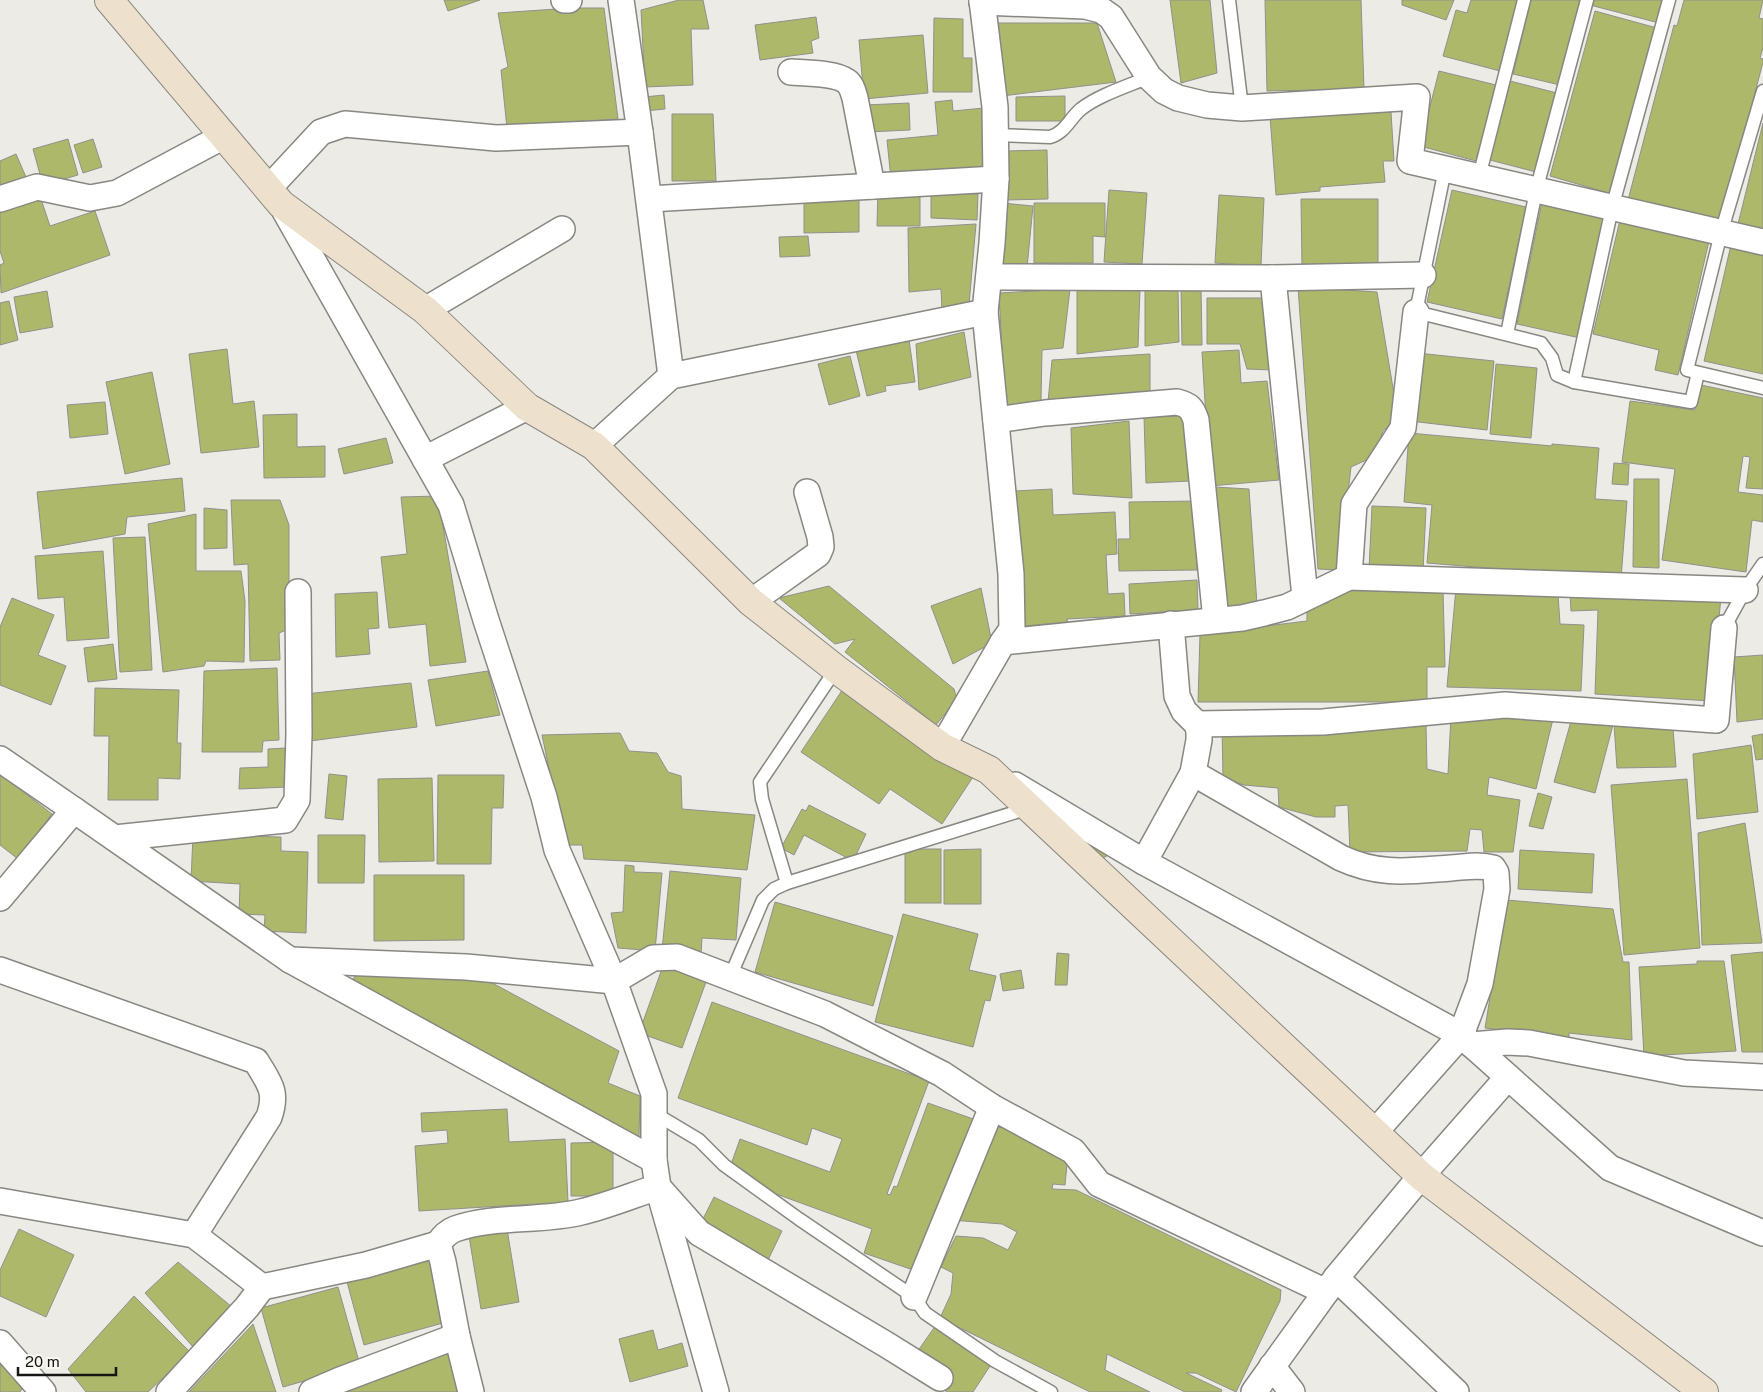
<svg xmlns="http://www.w3.org/2000/svg" width="1763" height="1392" font-family="'Public Sans',sans-serif">
	<style>
		.building { fill: #adb86a; stroke: #90918c }
		.lines { fill: none; stroke-linecap: round; stroke-linejoin: round }
		.lane-casing { stroke: #888782; stroke-width: 15 }
		.street-casing { stroke: #888782; stroke-width: 28 }
		.secondary-casing { stroke: #888782; stroke-width: 30 }
		.lane { stroke: #fff; stroke-width: 12 }
		.street { stroke: #fff; stroke-width: 25 }
		.secondary { stroke: #ede0cc; stroke-width: 28 }
	</style>
	<rect width="100%" height="100%" fill="#ecebe5"/>
	<g class="building">
		<polygon points="444,0 480,0 448,11"/>
		<polygon points="679,0 703,0 709,29 691,29 693,85 645,87 641,10"/>
		<polygon points="1170,0 1210,0 1217,73 1181,83"/>
		<polygon points="1265,0 1361,0 1364,89 1267,91"/>
		<polygon points="1402,0 1454,0 1446,20 1402,5"/>
		<polygon points="1471,0 1520,0 1500,71 1443,56 1456,10 1467,13"/>
		<polygon points="1531,0 1581,0 1560,85 1513,74"/>
		<polygon points="1592,0 1665,0 1659,23 1590,5"/>
		<polygon points="1684,0 1763,0 1759,18 1763,19 1763,48 1760,58 1763,59 1763,62 1721,224 1628,200 1674,25 1677,26"/>
		<polygon points="571,8 604,8 618,119 507,128 501,70 508,67 498,13"/>
		<polygon points="1595,11 1657,28 1612,194 1550,176"/>
		<polygon points="816,17 819,38 811,41 813,53 760,60 755,25"/>
		<polygon points="934,18 963,19 963,58 972,58 972,92 933,92"/>
		<polygon points="994,23 1097,23 1116,82 1002,96"/>
		<polygon points="923,35 928,93 864,99 859,40"/>
		<polygon points="1439,71 1496,85 1476,161 1420,146"/>
		<polygon points="1510,81 1557,93 1536,172 1490,160"/>
		<polygon points="664,95 665,109 645,111 644,97"/>
		<polygon points="1065,96 1065,121 1016,121 1016,97"/>
		<polygon points="952,100 953,111 984,108 990,170 891,179 887,140 938,135 935,102"/>
		<polygon points="909,103 910,130 867,132 865,105"/>
		<polygon points="1391,112 1394,161 1383,161 1385,182 1320,187 1320,191 1276,195 1270,116"/>
		<polygon points="672,114 713,114 716,181 672,181"/>
		<polygon points="1763,123 1763,230 1738,224"/>
		<polygon points="68,139 78,175 43,185 33,149"/>
		<polygon points="93,139 102,167 83,173 74,145"/>
		<polygon points="1047,150 1048,199 1006,200 1005,151"/>
		<polygon points="16,154 29,184 0,197 0,161"/>
		<polygon points="878,188 920,188 920,226 877,226"/>
		<polygon points="38,190 50,226 95,211 110,255 1,293 0,265 4,263 0,251 0,203"/>
		<polygon points="1109,190 1147,193 1142,264 1104,262"/>
		<polygon points="1452,190 1526,207 1502,319 1427,302"/>
		<polygon points="931,192 978,194 977,220 931,218"/>
		<polygon points="859,193 859,232 804,233 804,194"/>
		<polygon points="1219,195 1264,198 1261,266 1215,263"/>
		<polygon points="1301,199 1378,199 1378,267 1302,267"/>
		<polygon points="1542,202 1606,215 1580,338 1517,324"/>
		<polygon points="1002,203 1033,206 1027,268 996,264"/>
		<polygon points="1034,203 1105,203 1105,237 1093,236 1093,263 1034,263"/>
		<polygon points="1620,220 1709,241 1678,375 1655,370 1659,350 1593,334"/>
		<polygon points="976,224 969,305 942,311 941,289 909,292 908,228"/>
		<polygon points="808,236 810,256 780,257 779,237"/>
		<polygon points="1731,245 1763,253 1763,374 1704,361"/>
		<polygon points="1298,287 1377,292 1398,418 1383,431 1375,456 1351,467 1339,570 1318,569"/>
		<polygon points="1181,288 1201,288 1202,345 1182,345"/>
		<polygon points="1070,289 1063,348 1042,350 1041,401 1005,408 999,293"/>
		<polygon points="1077,289 1140,289 1138,347 1077,354"/>
		<polygon points="1178,289 1179,342 1145,346 1145,290"/>
		<polygon points="47,291 53,327 20,333 14,297"/>
		<polygon points="1207,298 1266,298 1272,370 1247,369 1240,344 1207,344"/>
		<polygon points="9,301 18,340 0,345 0,303"/>
		<polygon points="964,332 971,377 919,390 916,344"/>
		<polygon points="909,340 915,382 885,386 886,391 867,396 856,350"/>
		<polygon points="227,349 233,404 254,401 259,447 201,453 189,354"/>
		<polygon points="1239,350 1241,383 1267,381 1279,480 1210,486 1202,352"/>
		<polygon points="1417,353 1494,361 1487,430 1410,421"/>
		<polygon points="1150,354 1150,393 1048,402 1052,360"/>
		<polygon points="850,356 860,396 829,405 818,364"/>
		<polygon points="1496,364 1537,368 1531,438 1490,434"/>
		<polygon points="152,372 170,464 125,474 106,382"/>
		<polygon points="1701,385 1763,398 1763,489 1746,488 1750,457 1743,456 1738,492 1763,495 1763,522 1752,520 1746,572 1662,560 1675,469 1622,462 1630,401 1695,410"/>
		<polygon points="105,402 108,434 70,438 67,405"/>
		<polygon points="297,414 297,447 325,446 325,477 264,478 263,415"/>
		<polygon points="1189,416 1191,481 1146,483 1144,417"/>
		<polygon points="1129,421 1132,498 1073,494 1071,428"/>
		<polygon points="1409,433 1552,446 1552,444 1599,448 1595,499 1627,501 1621,579 1427,563 1432,505 1404,502"/>
		<polygon points="386,438 393,463 344,474 338,449"/>
		<polygon points="1614,463 1629,464 1628,485 1612,484"/>
		<polygon points="182,478 185,511 127,517 125,534 43,549 37,492"/>
		<polygon points="1634,479 1659,479 1659,568 1633,567"/>
		<polygon points="1215,487 1249,489 1257,604 1226,614"/>
		<polygon points="1052,489 1053,515 1115,512 1117,554 1106,555 1108,594 1124,593 1125,616 1067,619 1068,626 1022,628 1015,491"/>
		<polygon points="438,496 466,662 430,666 426,624 389,628 381,557 407,554 401,497"/>
		<polygon points="231,500 280,500 289,525 289,629 279,633 280,660 250,661 248,564 234,565"/>
		<polygon points="1197,501 1197,570 1119,571 1118,539 1130,539 1129,502"/>
		<polygon points="1372,506 1426,508 1423,572 1369,570"/>
		<polygon points="204,508 227,510 227,548 204,549"/>
		<polygon points="196,514 196,571 241,571 245,601 244,662 206,661 204,666 163,672 148,524"/>
		<polygon points="145,537 152,670 120,672 113,538"/>
		<polygon points="103,551 109,638 67,641 64,597 38,599 35,556"/>
		<polygon points="1197,580 1198,610 1130,614 1129,584"/>
		<polygon points="829,586 954,689 957,699 936,725 845,652 855,639 835,644 779,598"/>
		<polygon points="981,588 992,643 953,664 931,606"/>
		<polygon points="1456,588 1558,594 1560,624 1584,625 1581,691 1447,687"/>
		<polygon points="1443,590 1445,667 1427,667 1427,702 1198,702 1200,634 1307,621 1307,603 1328,603 1335,591"/>
		<polygon points="377,592 379,628 368,629 370,654 336,657 335,594"/>
		<polygon points="1570,594 1721,597 1711,701 1595,694 1598,610 1571,611"/>
		<polygon points="12,598 54,615 38,655 66,666 51,705 0,685 0,627"/>
		<polygon points="113,644 117,679 88,682 84,648"/>
		<polygon points="1763,655 1763,719 1737,722 1734,657"/>
		<polygon points="277,668 279,740 263,741 262,752 202,752 204,671"/>
		<polygon points="488,671 500,715 436,726 428,680"/>
		<polygon points="411,683 417,727 310,741 305,694"/>
		<polygon points="845,686 975,774 942,824 890,789 879,804 801,752"/>
		<polygon points="95,688 179,690 177,743 181,743 180,779 158,778 158,800 108,800 109,736 94,736"/>
		<polygon points="1493,712 1554,715 1536,789 1489,777 1487,795 1520,800 1513,852 1484,852 1482,830 1470,829 1467,851 1350,852 1348,805 1335,806 1335,817 1316,817 1279,807 1278,788 1244,785 1223,778 1222,726 1426,725 1427,769 1448,774 1451,716 1491,720"/>
		<polygon points="1573,714 1613,725 1595,793 1554,782"/>
		<polygon points="1614,724 1673,728 1676,767 1617,768"/>
		<polygon points="620,733 629,751 657,753 668,772 681,776 682,809 755,815 747,870 647,862 584,859 582,845 565,845 542,735"/>
		<polygon points="1763,734 1763,759 1756,760 1752,736"/>
		<polygon points="1751,745 1758,812 1697,819 1693,754"/>
		<polygon points="287,748 288,787 239,789 240,768 268,767 268,749"/>
		<polygon points="0,774 52,814 18,859 0,845"/>
		<polygon points="329,774 347,776 343,820 325,818"/>
		<polygon points="438,775 504,775 503,808 492,808 491,864 437,864"/>
		<polygon points="432,778 434,861 379,862 378,779"/>
		<polygon points="1687,779 1700,948 1624,955 1611,785"/>
		<polygon points="1538,793 1552,797 1543,829 1529,826"/>
		<polygon points="809,805 866,834 853,861 804,835 794,855 781,848 802,809 806,811"/>
		<polygon points="1745,823 1762,943 1702,945 1698,833"/>
		<polygon points="1079,831 1110,854 1100,860 1073,837"/>
		<polygon points="193,835 281,837 281,851 308,852 306,933 264,931 265,915 239,914 240,884 191,881"/>
		<polygon points="318,835 365,835 364,883 318,883"/>
		<rect x="905" y="849" width="36" height="54"/>
		<polygon points="981,849 981,904 944,904 944,850"/>
		<polygon points="1520,850 1594,854 1592,893 1518,889"/>
		<polygon points="625,865 634,866 634,872 662,873 655,951 618,948 611,913 623,912"/>
		<polygon points="670,871 741,878 736,940 702,938 701,954 662,950"/>
		<polygon points="374,875 464,875 464,940 374,941"/>
		<polygon points="1506,900 1613,909 1623,962 1629,962 1632,1040 1569,1033 1569,1038 1485,1028"/>
		<polygon points="775,902 893,936 873,1006 755,972"/>
		<polygon points="903,914 978,934 969,970 996,976 990,1001 985,1000 973,1047 875,1022"/>
		<polygon points="1763,952 1763,1052 1742,1052 1731,955"/>
		<polygon points="1057,953 1069,954 1067,985 1055,985"/>
		<polygon points="1697,961 1724,961 1736,1051 1644,1056 1639,967 1697,964"/>
		<polygon points="663,966 706,982 682,1048 639,1033"/>
		<polygon points="361,968 481,977 619,1051 608,1083 640,1096 639,1138 351,982"/>
		<polygon points="1021,970 1024,988 1003,991 1000,974"/>
		<polygon points="712,1002 929,1081 887,1194 890,1195 894,1186 897,1187 928,1103 976,1120 916,1271 864,1253 872,1229 727,1176 740,1139 830,1172 842,1139 812,1128 807,1145 678,1098"/>
		<polygon points="507,1109 509,1142 565,1139 568,1202 419,1211 415,1146 448,1143 447,1130 422,1132 421,1113"/>
		<polygon points="995,1127 1018,1129 1068,1154 1065,1185 1053,1184 1052,1189 1076,1190 1281,1290 1280,1301 1236,1392 1196,1373 1186,1373 1222,1390 1221,1392 1185,1392 1107,1354 1105,1370 1150,1392 1090,1392 940,1318 951,1294 953,1273 941,1267 956,1236 983,1238 1008,1250 1017,1232 1002,1224 951,1220"/>
		<polygon points="613,1142 613,1196 571,1196 571,1143"/>
		<polygon points="714,1197 782,1231 767,1262 699,1227"/>
		<polygon points="19,1229 74,1255 46,1317 0,1296 0,1270"/>
		<polygon points="507,1229 519,1302 481,1309 469,1236"/>
		<polygon points="432,1254 450,1321 364,1345 346,1278"/>
		<polygon points="178,1262 238,1312 194,1348 145,1293"/>
		<polygon points="338,1287 360,1365 283,1387 261,1308"/>
		<polygon points="134,1296 190,1352 148,1392 86,1392 68,1369"/>
		<polygon points="253,1324 276,1392 189,1392"/>
		<polygon points="936,1325 992,1363 973,1392 947,1392 939,1386 915,1355"/>
		<polygon points="653,1330 658,1350 682,1343 688,1366 630,1382 619,1339"/>
		<polygon points="454,1351 466,1392 339,1392"/>
		<polygon points="0,1361 25,1384 20,1392 0,1392"/>
	</g>
	<g class="lines">
		<defs>
			<g id="lane">
				<polyline points="1229,0 1242,108"/>
				<polyline points="1763,91 1721,233 1687,370 1763,388"/>
				<path d="M995,135L1050,137C1065,133 1070,118 1081,109C1099,95 1128,86 1149,77"/>
				<polyline points="1445,169 1416,312 1541,343 1552,358 1557,375 1574,382 1691,402 1698,373"/>
				<polyline points="1479,177 1524,0"/>
				<polyline points="1507,334 1536,191 1587,0"/>
				<polyline points="1574,382 1612,208 1669,0"/>
				<polyline points="1724,628 1745,590 1763,564"/>
				<polyline points="787,883 762,799 760,782 836,669"/>
				<polyline points="730,977 763,900 774,889 787,883 1029,808"/>
				<polyline points="654,1113 699,1140 724,1165 799,1219 914,1297 925,1313 995,1361 1051,1392"/>
			</g>
			<g id="street">
				<polyline points="564,0 569,0"/>
				<polyline points="621,0 640,132 671,376"/>
				<polyline points="982,2 1085,6 1101,10 1111,17 1149,77 1164,91 1178,98 1207,105 1242,108 1417,97 1410,161 1763,242"/>
				<path d="M791,72C805,73 836,73 846,81C852,85 853,92 855,98L872,186"/>
				<polyline points="268,189 321,132 345,124 496,138 640,132"/>
				<polyline points="0,199 37,187 90,198 117,193 224,136"/>
				<polyline points="649,199 996,179"/>
				<polyline points="281,204 451,505 486,620 544,797 557,850 614,981 654,1094 654,1160 658,1187 716,1392"/>
				<polyline points="989,277 1273,278 1423,275"/>
				<polyline points="1273,278 1305,597"/>
				<polyline points="425,310 562,229"/>
				<polyline points="1416,312 1403,428 1354,504 1349,577 1745,590"/>
				<path d="M996,420L1045,413L1177,402C1189,405 1192,408 1196,420L1216,620"/>
				<polyline points="594,446 671,376 985,312"/>
				<polyline points="425,459 527,407"/>
				<polyline points="751,602 818,554 821,547 820,537 807,492"/>
				<polyline points="1171,624 1177,696 1184,711 1197,724 1199,731 1199,740 1193,773"/>
				<polyline points="1003,642 1242,618 1264,613 1287,607 1349,577"/>
				<polyline points="1197,724 1323,722 1505,705 1716,720 1724,628"/>
				<polyline points="942,747 1003,642 1012,629 1011,574 985,312 992,243 996,179 995,107 982,0"/>
				<polyline points="0,759 74,810"/>
				<polyline points="1015,785 1144,862 1461,1035 1610,1168 1763,1233"/>
				<polyline points="115,838 285,820 297,800 299,734 298,592"/>
				<path d="M1144,862L1193,773L1341,858C1380,876 1409,871 1451,868C1465,867 1479,864 1493,868L1496,873L1497,889L1480,984L1461,1035L1375,1132"/>
				<polyline points="0,898 74,810 290,960 654,1160"/>
				<polyline points="290,960 466,967 614,981 653,958 677,957 825,1014 942,1074 992,1107 1073,1151 1099,1184 1326,1292"/>
				<path d="M0,970L256,1061C269,1083 278,1091 269,1117L194,1235"/>
				<polyline points="1472,1045 1507,1042 1529,1043 1684,1073 1763,1077"/>
				<polyline points="0,1201 194,1235 262,1287"/>
				<path d="M438,1244C442,1238 447,1232 455,1229C495,1215 540,1222 581,1212C607,1206 633,1195 658,1187L699,1233L887,1345L940,1378"/>
				<polyline points="1336,1278 1456,1392"/>
				<polyline points="914,1297 992,1107"/>
				<polyline points="0,1343 43,1392"/>
				<polyline points="1272,1366 1292,1392"/>
				<polyline points="169,1392 247,1307 262,1287 366,1265 438,1244 443,1262 457,1336 471,1392"/>
				<polyline points="312,1392 340,1380 457,1336"/>
				<polyline points="1254,1392 1336,1278 1421,1176 1508,1077"/>
			</g>
			<polyline id="secondary" points="109,0 281,204 425,310 527,407 594,446 751,602 836,669 942,747 989,770 1421,1176 1704,1392"/>
		</defs>
		<use href="#lane" class="lane-casing"/>
		<use href="#street" class="street-casing"/>
		<use href="#secondary" class="secondary-casing"/>
		<use href="#lane" class="lane"/>
		<use href="#street" class="street"/>
		<use href="#secondary" class="secondary"/>
	</g>
	<path d="M18 1367v8h98v-8" fill="none" stroke="#171614" stroke-width="2.5"/>
	<text x="25" y="1367" font-size="15" fill="#171614" stroke="#faf8f3" stroke-width="4" paint-order="stroke">20 m</text>
</svg>
